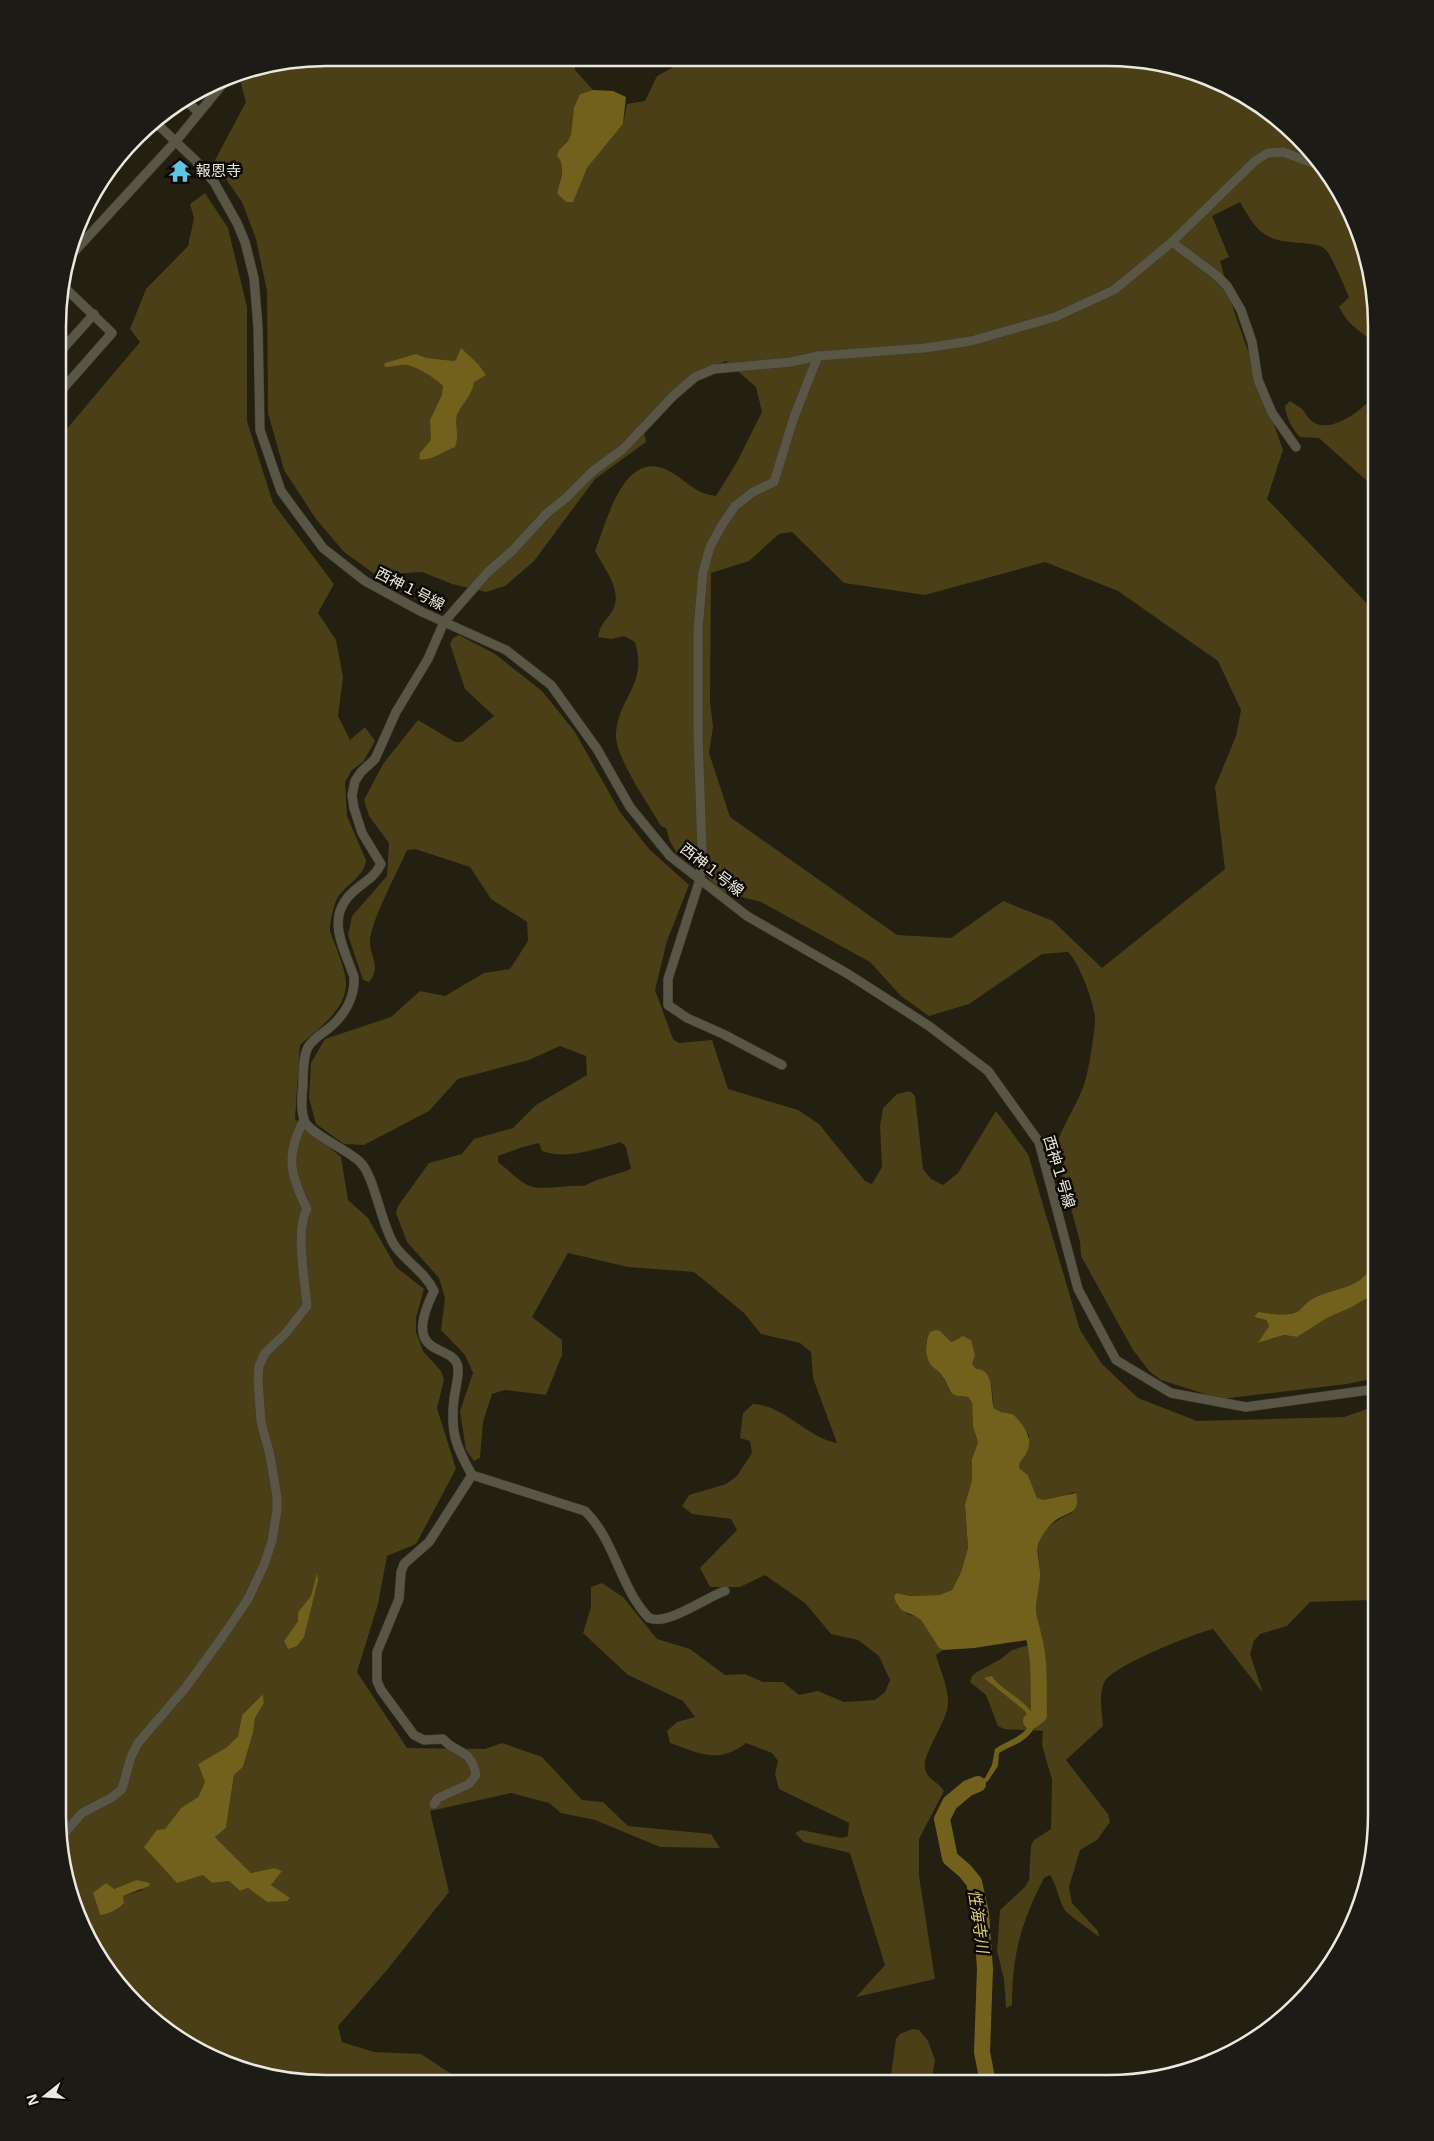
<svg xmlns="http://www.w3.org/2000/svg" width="1434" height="2141" font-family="'Open Sans','Noto Sans JP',sans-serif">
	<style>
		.green { fill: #4a3f16; fill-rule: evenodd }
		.water { fill: #71611d }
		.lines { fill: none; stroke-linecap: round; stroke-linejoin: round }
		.river { stroke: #71611d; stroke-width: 16 }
		.minor-casing { stroke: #3d3a32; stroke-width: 10 }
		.minor { stroke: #5a5646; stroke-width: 9 }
		.labels { text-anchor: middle; stroke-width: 5; stroke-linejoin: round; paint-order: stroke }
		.poi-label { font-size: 15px; fill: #ebe9df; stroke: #0b0904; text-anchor: start }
		.street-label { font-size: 15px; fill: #ebe9df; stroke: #0b0904 }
		.water-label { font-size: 16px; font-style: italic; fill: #e4cc6e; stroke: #0b0904 }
		.rim { fill: none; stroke: #ebe9df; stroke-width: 2.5 }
	</style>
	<rect width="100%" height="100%" fill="#231f11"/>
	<g class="green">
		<path d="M327,58H575V70L593,90L580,94L574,107L571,134L568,141L559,150L563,167L557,193L580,182L587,168L623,124L627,104L645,101L657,76L672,68L673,58L1143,60L1210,78L1271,113L1321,163L1356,223L1376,327V357C1373,336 1364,337 1350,323C1346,319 1342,312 1339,307L1349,297C1345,288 1331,254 1325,249C1319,244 1310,244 1302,243C1265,241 1258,234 1240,202L1212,216L1229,257L1220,261L1234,311L1283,450L1267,499L1376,613V1255C1365,1292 1337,1285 1312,1299C1306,1302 1303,1309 1297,1312C1286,1317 1269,1313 1258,1312L1254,1317L1266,1320L1269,1326L1259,1343L1284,1335L1297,1337L1327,1318L1352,1307L1376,1293V1378L1347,1384L1221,1399L1161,1380L1150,1372L1133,1350L1081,1256L1080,1242L1055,1148C1062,1126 1076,1107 1084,1085C1088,1076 1096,1025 1095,1016C1092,999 1080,964 1068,952L1042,954L969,1004L929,1016L901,996L870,962L761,902L722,892L695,865L677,853L670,842L666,828L661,826C649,805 614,756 616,733C619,696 648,685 635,642L624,636L611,639L598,637C601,624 603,624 611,613C625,593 605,570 595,551C607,521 624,447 669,471C688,481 693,493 716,496L737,462L762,412L756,387L726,361L701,371L642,421L646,442L595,479L534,561L505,586L486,592L452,584L422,572L376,575L344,552L316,519L284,470L268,413L267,291L256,239L242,202L214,162L246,102L238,73ZM792,532L844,583L925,595L1045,562L1118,591L1218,661L1241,710L1236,736L1215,787L1225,869L1102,968L1053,921L1003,901L951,938L897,935L730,817L709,753L713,727L710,701L711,573L749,561L779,534Z"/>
		<path d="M205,193L228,228L247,307V421L273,503L334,584L318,613L336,640L343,677L338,716L350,740L365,727L375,741L363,762L352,770L345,782L347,816L366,860C365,877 344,885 337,899C333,908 330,921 330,931C334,943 347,972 346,984C346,1010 318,1029 300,1045L295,1119L341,1157L348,1200L368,1218L396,1267L424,1289L416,1318V1332L423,1351L441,1371L444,1380L437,1408L456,1469L416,1544L387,1556L378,1604L357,1672L407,1748L485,1749L502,1743L542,1757L582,1800L603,1802L628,1826L711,1834L720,1848L660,1847L595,1820L561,1813L549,1803L511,1793L430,1811L449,1892L387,1970L338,2026L342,2042L374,2052L421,2054L453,2075L458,2082L292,2081L224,2063L163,2028L113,1978L78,1918L58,1814L60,437L140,342L130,329L146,289L188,246L194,218L190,204ZM317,1574L297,1646L284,1641L298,1621V1612L311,1596ZM263,1694L264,1703L255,1718L253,1733L243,1767L234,1775L226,1828L215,1837L251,1873L274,1868L281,1871L271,1885L289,1899L267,1902L248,1888L240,1891L229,1881L212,1883L157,1831L165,1829L181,1808L198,1797L205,1782L198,1764L227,1747L238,1736L242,1715ZM136,1880L143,1890L123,1896L100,1915L93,1893L114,1889Z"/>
		<path d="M1376,392V489L1319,438L1300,437C1292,429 1286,417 1285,406L1290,401C1294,404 1299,406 1303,410C1306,414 1309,420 1313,422C1332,435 1367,407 1376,392Z"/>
		<path d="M459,635L495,654L542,691L575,732L620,812L649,849L689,885L667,941L655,990L673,1039L679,1043L712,1040L728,1089L798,1110L819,1124L865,1181L872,1184L882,1167L880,1126L883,1108L897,1094L910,1091L915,1096L923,1169L931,1179L943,1185L958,1173L996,1111L1028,1154L1080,1330L1102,1364L1138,1398L1197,1421L1344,1417L1376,1406V1595L1370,1600L1310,1602L1287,1626L1260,1634L1254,1641L1250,1654L1263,1693L1213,1629C1193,1634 1115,1665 1105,1681C1098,1694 1102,1712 1103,1726L1066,1760L1108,1814L1110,1822L1097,1840L1080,1850L1069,1887L1072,1903L1098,1931L1099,1937C1092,1931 1068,1915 1064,1909C1058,1898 1057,1885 1050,1875L1044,1878C1021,1922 1012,1956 1012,2005L1006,2008L1004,1979L997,1951L1000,1910L1025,1887L1029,1880L1031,1846L1034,1840L1051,1829L1052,1780L1042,1745L1043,1731L1004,1729L998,1726L986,1695L970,1682L972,1676L977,1672L1001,1659L1012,1650L1043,1641L1040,1638C1043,1630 1037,1623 1036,1616C1034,1603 1038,1590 1040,1577C1041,1569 1038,1559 1038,1550C1037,1531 1057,1519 1072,1513L1077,1497L1074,1492C1063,1496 1048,1504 1037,1498L1028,1475L1019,1468L1018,1465L1029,1446V1435L1013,1414L1001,1412L994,1408L991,1384L973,1367L960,1337L951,1342H926L927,1351L942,1374L949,1390L958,1396L968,1397L972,1401L973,1427L978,1442L972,1459V1480L965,1504L968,1548L961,1572L952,1590L939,1595L910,1596L897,1593V1606L909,1615L917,1616L921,1620L939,1648L943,1650L936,1655C940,1670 949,1688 948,1704C947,1722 922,1754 925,1768C927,1780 939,1782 944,1791L919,1839V1876L935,1979L856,1997L885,1965L850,1853L804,1842L795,1833L801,1830L842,1838L848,1836L849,1823L779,1789L775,1774L778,1761L772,1753L746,1743C717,1765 700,1753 670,1743L667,1731L677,1722L695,1717L683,1701L628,1675L583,1633L591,1607V1587L602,1583L623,1597L657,1639L690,1649L725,1675L745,1674L763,1682H783L799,1695L818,1691L844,1702L875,1700L885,1692L890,1680L879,1656L858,1640L831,1634L805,1603L765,1575L740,1587H710L700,1568L737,1530L731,1519L692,1514L682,1506L689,1495L726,1484L737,1476L752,1453L750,1441L740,1438L743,1413L753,1404C784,1405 806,1437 837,1443L813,1378L811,1352L800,1343L761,1334L744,1313L694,1272L628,1267L568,1253L532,1317L562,1340V1355L546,1395L505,1390L492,1394L483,1422L480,1458L474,1461L466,1450L460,1411L473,1373L465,1355L441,1330L445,1298L439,1278L407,1242L396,1213L398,1206L429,1163L462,1154L474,1139L513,1128L536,1105L587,1075L586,1056L560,1046L529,1060L458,1079L429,1111L364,1145L344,1144L316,1124L309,1098L311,1063L325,1039L391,1017L420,991L445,996L484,973L510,969L528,941L527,922L491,899L470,867L415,849L407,850C398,871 370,922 370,942C370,958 382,966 369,982L363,980L348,935L352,916L387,876L389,843L369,816L364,800L383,764L418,720L455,742H462L494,716L465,689L450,644L453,638ZM621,1142L626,1147L631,1169C616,1175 598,1178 584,1186C569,1184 542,1191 530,1186C519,1182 508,1169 498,1162V1156L523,1147L539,1143L542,1151C567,1160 596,1149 621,1142Z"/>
		<polygon points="912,2029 919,2030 928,2041 935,2060 931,2083 890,2083 896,2039 900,2034"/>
	</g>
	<g class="water">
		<path d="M593,90L613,91L626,97L623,124L587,168L573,202H566L557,193C560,180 567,166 557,156L559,150L568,141L571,134L574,107L580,94Z"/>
		<path d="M461,348L478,364L486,375L474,382C472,396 462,403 457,415C454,424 460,435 455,447C444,451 430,462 419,459L420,453L431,440L430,420L442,395L443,386C439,380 415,366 407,365C401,364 393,367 387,367L384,366L385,363L416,354L426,358L453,361L456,360Z"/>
		<path d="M1376,1255V1293L1352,1307L1327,1318L1297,1337L1284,1335L1258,1343L1269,1326L1266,1320L1254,1317L1258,1312C1269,1313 1286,1317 1297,1312C1302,1309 1306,1302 1312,1299C1337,1285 1365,1292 1376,1255Z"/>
		<path d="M936,1330L940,1331L951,1342L963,1336L971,1340L975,1355L972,1364L976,1369C995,1369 990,1395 994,1408L1001,1412L1013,1414C1023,1425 1035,1438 1026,1454C1023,1459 1019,1461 1019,1468L1028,1475L1037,1498L1044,1500L1076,1493C1081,1514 1068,1512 1056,1520C1049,1525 1040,1537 1038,1545C1036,1555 1041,1566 1040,1577C1039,1588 1036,1599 1036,1611C1036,1620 1043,1629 1040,1638L974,1648L943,1650L939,1648L921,1620C909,1610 899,1616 894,1596L897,1593L910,1596L939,1595L952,1590L961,1572L968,1548L965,1504L972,1480V1459L978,1442L973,1427L972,1402L968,1397C963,1396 957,1397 953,1394C948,1390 947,1382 943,1377C940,1371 936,1370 932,1366C924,1357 925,1342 930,1332Z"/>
		<polygon points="317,1573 318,1580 304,1637 297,1646 288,1649 284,1641 298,1621 298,1612 311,1596"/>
		<path d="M992,1676C1001,1693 1052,1710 1029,1735C1021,1744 1008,1747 999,1753L998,1766L988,1781L962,1797L958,1792L985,1778L992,1765L995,1749C1008,1739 1040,1733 1025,1711L984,1678Z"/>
		<polygon points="263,1694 264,1703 255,1718 253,1733 243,1767 234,1775 226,1828 215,1837 251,1873 274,1868 282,1871 271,1885 290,1898 287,1901 267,1902 248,1888 240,1891 229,1881 212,1883 203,1875 177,1883 144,1847 157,1830 165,1829 181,1808 198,1797 205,1782 198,1764 227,1747 238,1736 242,1715"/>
		<path d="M136,1880L150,1883L149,1886L123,1896L124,1903C117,1910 109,1914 100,1915L93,1893L106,1883L114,1889Z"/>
	</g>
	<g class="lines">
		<g class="river">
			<path d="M1026,1618C1042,1645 1038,1684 1039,1715L1031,1721"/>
			<polyline points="978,1784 968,1788 950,1803 942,1819 950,1858 965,1871 974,1882 981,1913 985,1969 982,2052 988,2083"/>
		</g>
		<defs>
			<g id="minor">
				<polyline points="188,102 198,112"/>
				<polyline points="154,121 195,160 214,182 237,223 245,242 254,278 258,327 260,430 281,491 323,548 365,581 422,612 506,650 551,685 597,749 630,807 670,856 747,916 848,974 929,1026 988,1071 1039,1142 1078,1289 1116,1360 1171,1393 1246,1407 1376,1389"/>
				<polyline points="1172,242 1216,275 1227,286 1241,310 1252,342 1258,380 1272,413 1296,447"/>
				<polyline points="73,253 176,141 226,80"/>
				<polyline points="60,352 94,314"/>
				<polyline points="60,392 112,333 62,285"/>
				<polyline points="782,1065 723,1034 687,1018 668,1005 668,979 700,879 702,849 698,735 698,629 703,572 710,547 722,525 735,506 753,492 774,482 794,417 818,356"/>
				<path d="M725,1591C706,1597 668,1626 649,1618C620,1588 615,1540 585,1511L472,1475C456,1447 450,1432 454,1399C455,1390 459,1377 458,1368C455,1341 399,1362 434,1291C425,1272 407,1263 395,1246C381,1226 375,1176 360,1162C348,1150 312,1135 305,1122C300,1111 302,1095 303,1084C303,1072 303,1057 308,1047C313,1039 321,1034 328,1029C344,1016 355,998 354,977C344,947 324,917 354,891C365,881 374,878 381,864L362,833L354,808L352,795L355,781L361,772L375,759L396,712L428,659L444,622L487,573L512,551L547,513L566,498L593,471L623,449L673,396L695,377L714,369L791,362L818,356L925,348L971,341L1055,317L1114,290L1172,242L1255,161L1268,153L1283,152L1323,167"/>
				<path d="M434,1804L438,1798L469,1784L476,1775C471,1748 457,1755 443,1739L424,1740L414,1735L381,1690L377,1681V1652L399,1599L401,1572L404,1564L429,1542L472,1475"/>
				<path d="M62,1836L82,1813L111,1798L122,1789L131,1757L138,1743L186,1687L223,1636L248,1599L264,1565L272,1541L277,1510V1497L270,1455L261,1422L258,1380L259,1366L265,1353L285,1334L307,1306C305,1281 295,1230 307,1209C290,1175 285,1155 304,1120"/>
			</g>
		</defs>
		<use href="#minor" class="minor-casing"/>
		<use href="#minor" class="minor"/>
	</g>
	<defs>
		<symbol id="temple-bare" viewBox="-9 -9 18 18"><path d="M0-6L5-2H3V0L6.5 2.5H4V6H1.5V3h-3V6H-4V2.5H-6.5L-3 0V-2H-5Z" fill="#5dc7e8" stroke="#0b0904" stroke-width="2.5" paint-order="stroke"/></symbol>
	</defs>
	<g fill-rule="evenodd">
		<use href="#temple-bare" x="164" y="155" width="32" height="32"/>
	</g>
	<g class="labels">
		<g class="poi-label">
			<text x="196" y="176">報恩寺</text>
		</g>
		<g class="street-label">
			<text transform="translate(410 589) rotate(27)" y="5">西神１号線</text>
			<text transform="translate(712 870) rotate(38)" y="5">西神１号線</text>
			<text transform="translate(1059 1172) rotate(73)" y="5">西神１号線</text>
		</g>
		<g class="water-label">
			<text transform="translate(979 1921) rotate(82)" y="6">性海寺川</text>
		</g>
	</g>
	<path d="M0 0H1434V2141H0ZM326 66H1108A260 260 0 0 1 1368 326V1815A260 260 0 0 1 1108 2075H326A260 260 0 0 1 66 1815V326A260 260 0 0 1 326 66Z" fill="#1d1b16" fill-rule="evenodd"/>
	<path class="rim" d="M326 66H1108A260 260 0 0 1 1368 326V1815A260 260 0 0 1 1108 2075H326A260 260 0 0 1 66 1815V326A260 260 0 0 1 326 66Z"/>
	<g transform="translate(45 2096) rotate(253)" stroke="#0b0904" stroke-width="4" paint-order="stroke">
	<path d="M0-4L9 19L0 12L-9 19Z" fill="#ebe9df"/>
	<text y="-8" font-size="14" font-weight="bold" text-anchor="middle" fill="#ebe9df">N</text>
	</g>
</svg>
